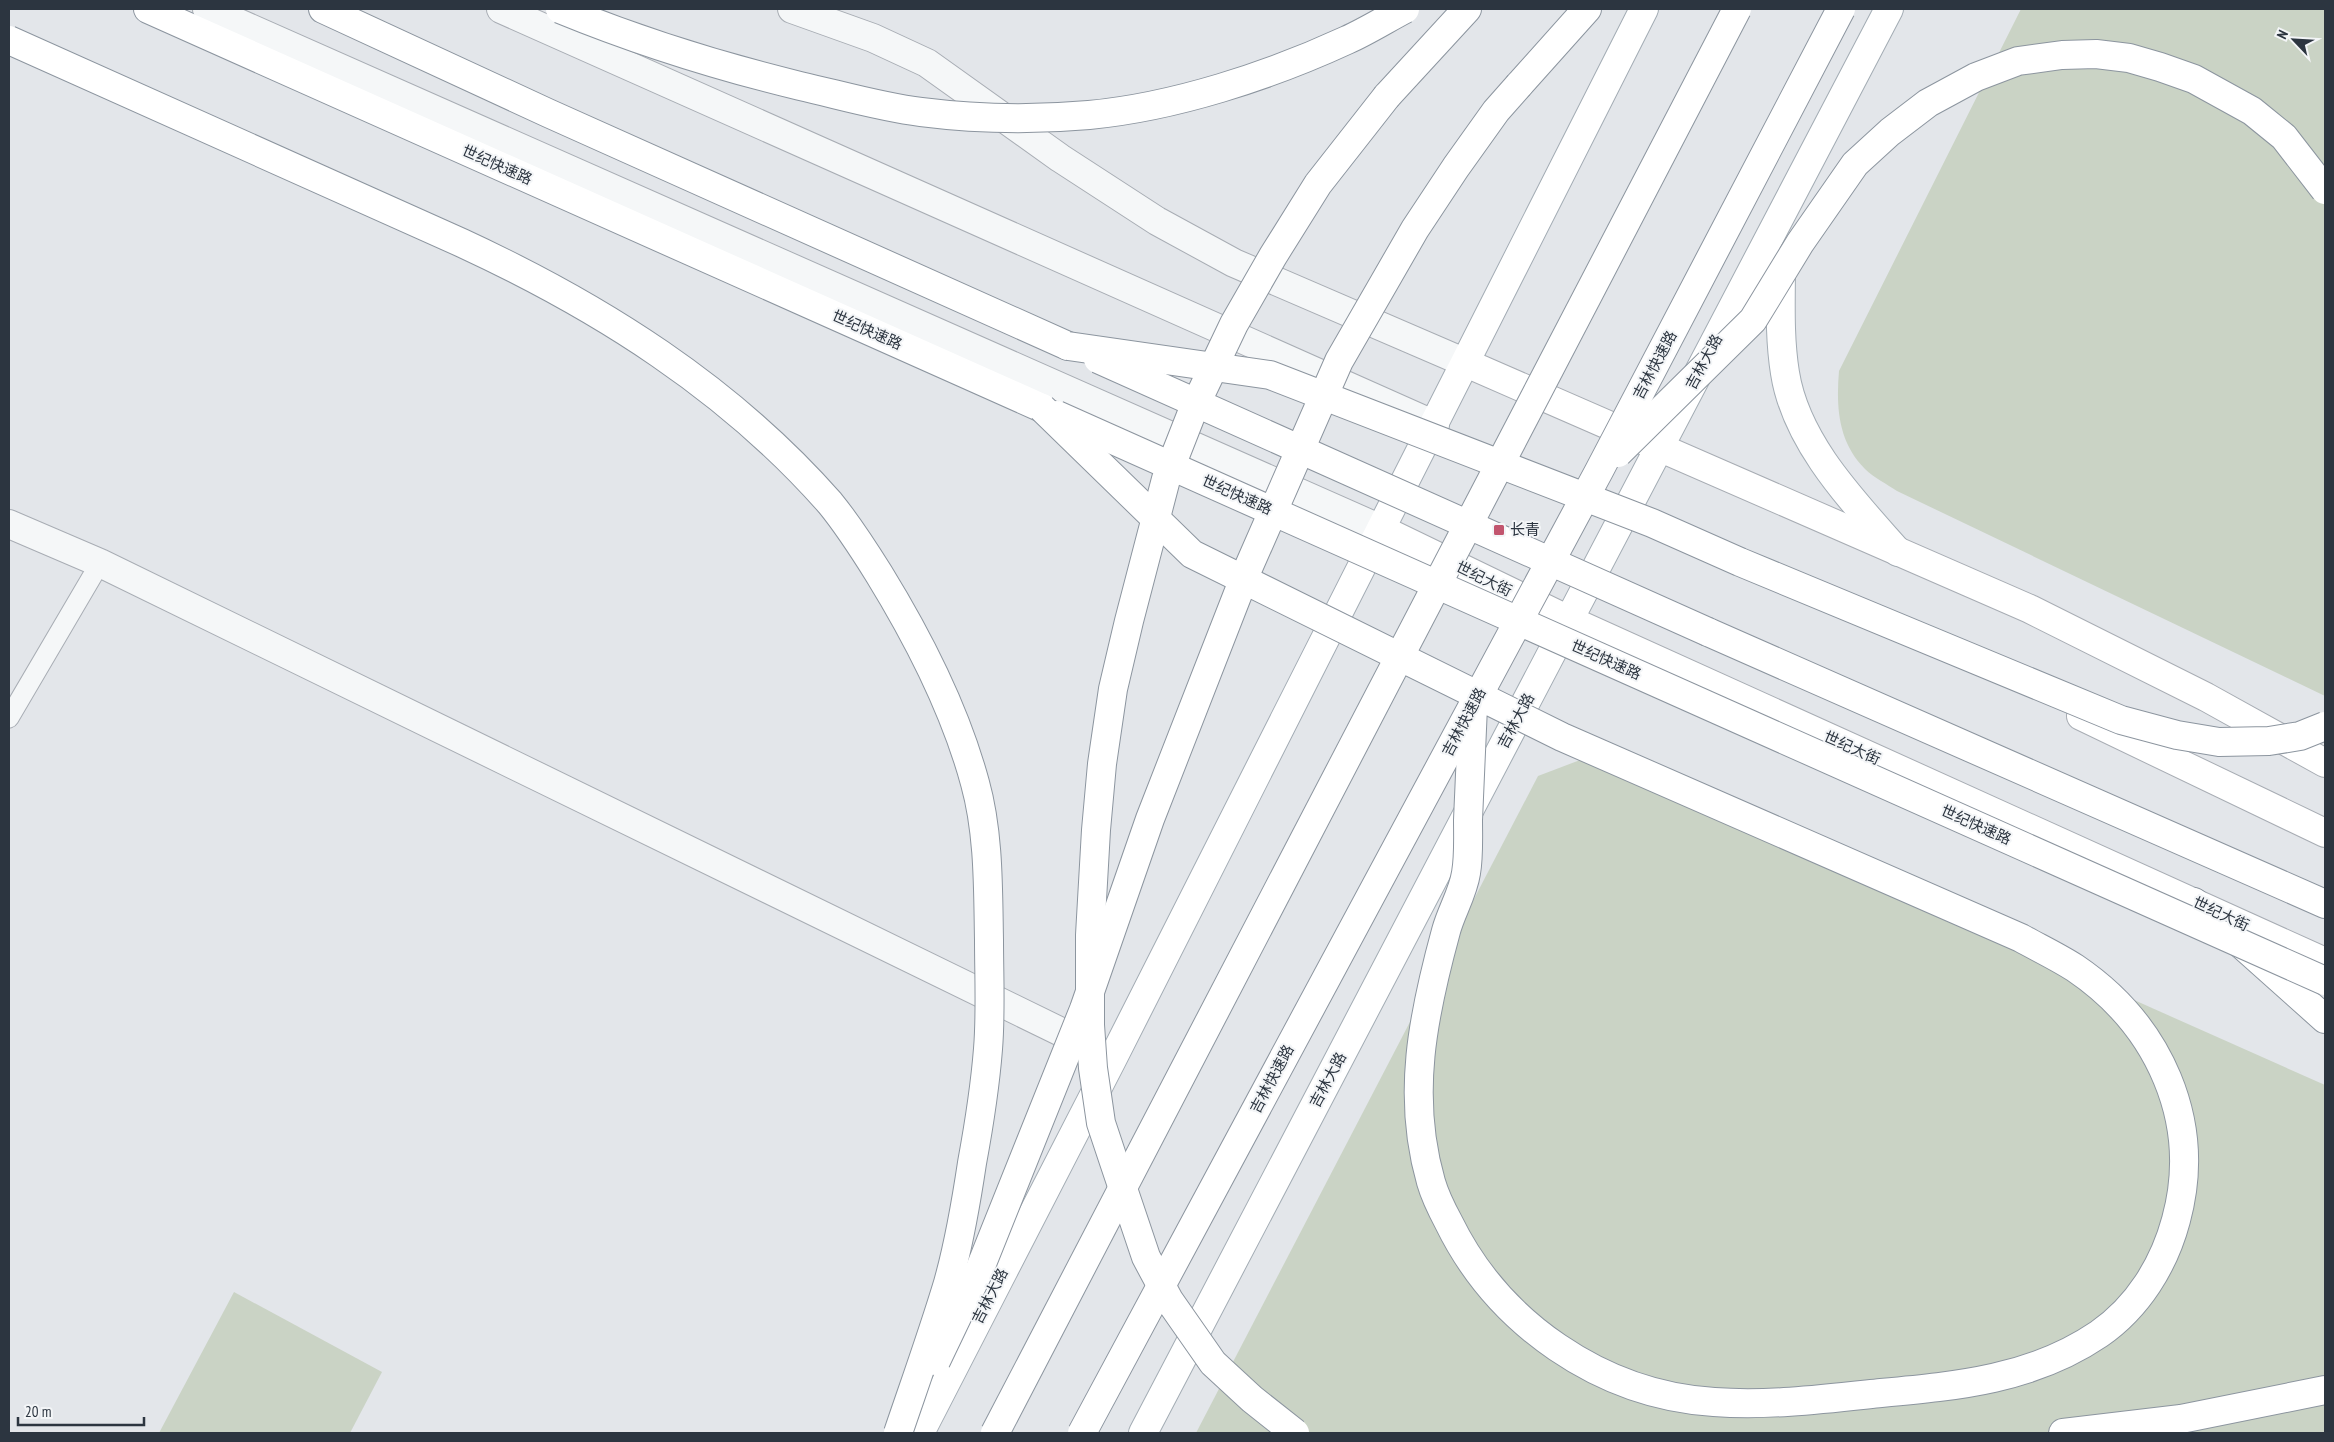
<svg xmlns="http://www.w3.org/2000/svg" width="2334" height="1442" font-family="'PT Sans Narrow','Noto Sans SC',sans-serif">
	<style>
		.green { fill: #cad3c5 }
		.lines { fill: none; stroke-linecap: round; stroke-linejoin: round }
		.service-casing { stroke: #a8adb4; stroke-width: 21 }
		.tertiary-casing { stroke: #a8adb4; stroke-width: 30 }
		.secondary-casing { stroke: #a8adb4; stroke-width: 30 }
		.primary-casing { stroke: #a3acb4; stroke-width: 30 }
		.trunk-casing { stroke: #8c959f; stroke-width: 30 }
		.service { stroke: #f5f7f8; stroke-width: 19 }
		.tertiary { stroke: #f5f7f8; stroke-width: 28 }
		.secondary { stroke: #fff; stroke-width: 28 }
		.primary { stroke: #fff; stroke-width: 28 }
		.trunk { stroke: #fff; stroke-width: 28 }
		.trunk-bridge-casing { stroke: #8c959f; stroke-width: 30; stroke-linecap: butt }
		.trunk-bridge { stroke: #fff; stroke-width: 28 }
		.poi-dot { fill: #c2556e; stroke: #f3f5f7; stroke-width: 2 }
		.labels { text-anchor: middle; stroke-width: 4; stroke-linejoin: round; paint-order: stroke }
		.street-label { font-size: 15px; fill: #2c3540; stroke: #f3f5f7 }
		.poi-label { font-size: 15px; fill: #2c3540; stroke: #f3f5f7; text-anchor: start }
	</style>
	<rect width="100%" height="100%" fill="#e3e6ea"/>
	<g class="green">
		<path d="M2021,9H2325V696L1897,491C1887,484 1874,478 1865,469C1838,442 1836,407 1839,371Z"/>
		<polygon points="1588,757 2325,1085 2325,1433 1196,1433 1538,776"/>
		<polygon points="234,1292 382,1372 350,1433 159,1433"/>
	</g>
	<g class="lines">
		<defs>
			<polyline id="service" points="9,718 100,563"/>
			<g id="tertiary">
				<polyline points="207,9 1381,529"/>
				<polyline points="501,9 1435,425"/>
				<polyline points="792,9 873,38 927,63 1060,158 1157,221 1234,263 1466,363"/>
				<polyline points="9,524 100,563 1094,1048"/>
			</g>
			<g id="secondary">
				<polyline points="1466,363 2030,609 2206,697 2325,763"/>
				<polyline points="1381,529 1569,620 2325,962"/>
				<polyline points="2081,716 2325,833"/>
			</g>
			<g id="primary">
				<path d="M1781,262C1781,299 1779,336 1785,373C1796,443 1853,501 1898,552"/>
				<polyline points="920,1433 1113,1058 1644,9"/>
				<polyline points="1143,1433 1889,9"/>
			</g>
			<g id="trunk">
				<polyline points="148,9 1042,408"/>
				<polyline points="323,9 548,113 1068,346"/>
				<polyline points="1519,85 1587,9"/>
				<polyline points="1387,96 1467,9"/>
				<polyline points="1708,632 2325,904"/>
				<polyline points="2194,902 2325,1019"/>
				<polyline points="2063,1433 2181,1419 2325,1390"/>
			</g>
		</defs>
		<use href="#service" class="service-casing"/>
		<use href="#tertiary" class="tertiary-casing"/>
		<use href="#secondary" class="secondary-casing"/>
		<use href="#primary" class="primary-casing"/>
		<use href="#trunk" class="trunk-casing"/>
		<use href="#service" class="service"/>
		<use href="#tertiary" class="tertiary"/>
		<use href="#secondary" class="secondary"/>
		<use href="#primary" class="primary"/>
		<use href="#trunk" class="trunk"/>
		<defs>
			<g id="trunk-bridge">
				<path d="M560,9C638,41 718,66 800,86C840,95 880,107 921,112C976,119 1033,120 1089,115C1174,107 1269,76 1347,40C1367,31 1386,19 1405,9"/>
				<path d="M9,40L462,243C600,307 729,388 830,503C848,525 864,550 879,574C919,639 955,709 975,783C989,833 988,889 989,940C989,976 991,1013 988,1049C985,1087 979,1125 972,1163C966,1203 959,1244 948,1283C933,1333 915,1383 898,1433"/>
				<polyline points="1068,346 1270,375 1652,523 1740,562 2121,720 2177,735 2219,742 2269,741 2300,736 2325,726"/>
				<polyline points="1098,359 1708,632"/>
				<path d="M1042,408L1192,554L1562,737L2021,938C2039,948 2058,957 2075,968C2159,1025 2203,1121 2176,1220C2164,1265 2138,1307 2099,1334C2033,1379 1958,1386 1881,1393C1825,1399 1769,1406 1714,1402C1601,1395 1498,1323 1449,1223C1442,1210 1435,1196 1431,1182C1406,1096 1423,1015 1446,931C1451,912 1463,893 1466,873C1469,856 1468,837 1468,820C1470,782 1471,744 1473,706"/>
				<polyline points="1057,415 2325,981"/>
				<polyline points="1618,453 1753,320 1800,243 1855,164 1890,132 1928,103 1976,77 2018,61 2062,55 2096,54 2129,58 2160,67 2194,79 2252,111 2284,137 2325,190"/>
				<polyline points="936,1361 979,1271 1084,1009 1150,819 1246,573 1339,361 1415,229 1456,167 1496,111 1519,85"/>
				<polyline points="995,1433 1737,9"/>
				<polyline points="1082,1433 1599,471 1841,9"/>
				<polyline points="1295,1433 1252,1399 1213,1363 1169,1300 1146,1257 1114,1162 1101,1123 1093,1068 1090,1025 1090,935 1096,830 1102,764 1113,689 1129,621 1166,479 1193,410 1234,324 1273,256 1318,184 1387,96"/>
			</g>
		</defs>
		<use href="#trunk-bridge" class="trunk-bridge-casing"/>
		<use href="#trunk-bridge" class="trunk-bridge"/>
	</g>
	<rect class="poi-dot" x="1493" y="524" width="12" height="12" rx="2.5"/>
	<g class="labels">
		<g class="street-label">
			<text transform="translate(497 165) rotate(24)" y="5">世纪快速路</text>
			<text transform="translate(867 330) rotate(24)" y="5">世纪快速路</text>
			<text transform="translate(1704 362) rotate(-62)" y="5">吉林大路</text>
			<text transform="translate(1655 365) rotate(-62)" y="5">吉林快速路</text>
			<text transform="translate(1237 495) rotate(24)" y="5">世纪快速路</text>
			<text transform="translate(1484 579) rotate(26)" y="5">世纪大街</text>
			<text transform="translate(1606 660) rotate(24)" y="5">世纪快速路</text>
			<text transform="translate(1516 721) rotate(-62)" y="5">吉林大路</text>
			<text transform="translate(1464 722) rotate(-62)" y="5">吉林快速路</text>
			<text transform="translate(1852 748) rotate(24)" y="5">世纪大街</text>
			<text transform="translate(1976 825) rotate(24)" y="5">世纪快速路</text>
			<text transform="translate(2221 914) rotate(25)" y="5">世纪大街</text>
			<text transform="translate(1272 1079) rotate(-62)" y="5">吉林快速路</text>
			<text transform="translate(1328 1080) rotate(-62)" y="5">吉林大路</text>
			<text transform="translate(990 1296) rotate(-63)" y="5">吉林大路</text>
		</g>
		<g class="poi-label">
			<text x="1510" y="535">长青</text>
		</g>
	</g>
	<rect width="2334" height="1442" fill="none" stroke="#2c3540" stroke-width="20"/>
	<g transform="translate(2294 40) rotate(295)" stroke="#f3f5f7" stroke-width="4" paint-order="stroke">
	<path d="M0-4L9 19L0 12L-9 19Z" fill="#2c3540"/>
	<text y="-8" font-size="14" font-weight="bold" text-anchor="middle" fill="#2c3540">N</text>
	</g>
	<path d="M18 1417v8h126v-8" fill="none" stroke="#2c3540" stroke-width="2.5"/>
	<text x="25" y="1417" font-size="15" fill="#2c3540" stroke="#f3f5f7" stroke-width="4" paint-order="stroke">20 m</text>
</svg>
